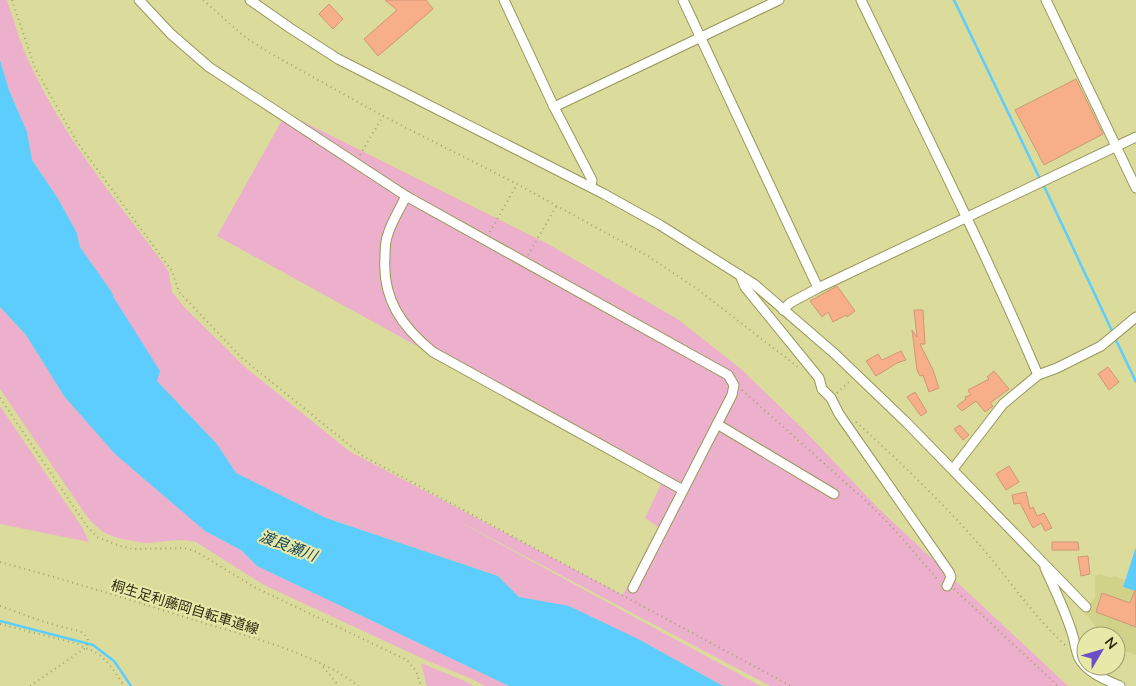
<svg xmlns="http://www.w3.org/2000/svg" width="1136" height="686" font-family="'Nunito Sans','Noto Sans JP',sans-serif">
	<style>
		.built { fill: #d1d28a }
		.green { fill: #ecb0cc }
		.water { fill: #5ccdfd }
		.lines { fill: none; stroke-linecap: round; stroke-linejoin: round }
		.stream { stroke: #5ccdfd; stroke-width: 2.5 }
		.building { fill: #f6af89; stroke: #d09677 }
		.minor-casing { stroke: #97975a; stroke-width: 11 }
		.path { stroke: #a2a26f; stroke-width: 2; stroke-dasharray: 1 4; stroke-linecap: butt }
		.minor { stroke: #fff; stroke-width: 9 }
		.labels { text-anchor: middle; stroke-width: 4; stroke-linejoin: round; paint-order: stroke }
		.street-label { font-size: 14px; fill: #2b2b12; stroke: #e8e9a9 }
		.water-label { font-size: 15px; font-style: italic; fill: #16465a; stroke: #e8e9a9 }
	</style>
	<rect width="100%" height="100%" fill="#dbdc9c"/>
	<polygon class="built" points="1100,574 1112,578 1114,576 1126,580 1123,587 1136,591 1136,655 1116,648 1116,636 1104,636 1085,613 1086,607 1095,598 1095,575"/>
	<g class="green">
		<path d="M0,0H7C15,23 21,47 32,68C65,139 119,204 166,267L169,273L172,292L185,308L245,367L349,451L623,595L658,527L645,518L661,484L417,346L217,236L286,113L548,244L679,320L741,369L802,428L878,508L1068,686H770L449,516L761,686H723L640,640L543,602L519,597L498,576L326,518L235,473L217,444L157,381L114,298L111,291L80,247L77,233L57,197L32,160L27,132L9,90L0,60Z"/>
		<path d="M0,307L26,335L64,396L205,531L241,550L257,566L509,686H484L472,679L430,662L264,585L196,542C179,538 165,542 148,543C142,543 135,541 128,540C109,537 98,531 86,515L0,389Z"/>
		<polygon points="0,406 82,527 89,542 0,524"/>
		<polygon points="421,663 467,682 474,686 427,686"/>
	</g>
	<g class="water">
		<polygon points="0,60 9,90 27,132 32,160 57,197 77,233 80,247 111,291 114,298 160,371 157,381 217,444 236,473 326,518 498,576 519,597 569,606 640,640 723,686 509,686 257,566 241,550 205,531 115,454 64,396 26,335 0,307"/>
		<polygon points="1136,547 1136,591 1123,587"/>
	</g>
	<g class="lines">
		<g class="stream">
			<polyline points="954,0 1040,179"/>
			<polyline points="1043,184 1113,333"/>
			<polyline points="1115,338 1136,382"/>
			<polyline points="0,621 93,645 114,661 131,686"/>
		</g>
	</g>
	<g class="building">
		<polygon points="385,0 426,0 433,9 378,56 364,39 397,10"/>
		<polygon points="329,4 343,19 333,29 319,14"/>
		<polygon points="1076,79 1103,134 1044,165 1015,110"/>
		<polygon points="837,286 855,311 847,317 846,315 833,322 828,312 822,317 810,301"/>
		<polygon points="914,310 923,310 925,344 920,344 933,370 939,388 929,392 923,375 920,376 917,370 912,330 917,337"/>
		<polygon points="901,351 906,360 897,363 876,376 866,361 878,354 882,360"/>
		<polygon points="1108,367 1119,382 1109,390 1098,374"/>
		<polygon points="994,371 1009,389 990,403 993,406 985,412 976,401 962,411 957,406 966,399 965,397 971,395 968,390 989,379 987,377"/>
		<polygon points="915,392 927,412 921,416 907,397"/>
		<polygon points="960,425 969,435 963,440 954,429"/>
		<polygon points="1009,466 1019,482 1006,490 996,474"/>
		<polygon points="1026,492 1030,509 1033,507 1037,516 1044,513 1052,528 1045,531 1041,523 1033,528 1020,503 1014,504 1012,495"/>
		<polygon points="1052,542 1078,542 1079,550 1052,550"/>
		<polygon points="1088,556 1090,574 1081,576 1078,557"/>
		<polygon points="1135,590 1136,627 1096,612 1102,593 1130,603"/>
	</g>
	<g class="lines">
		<defs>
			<g id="minor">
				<polyline points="139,0 171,34 209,67 406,196 728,375 734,385 732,395 633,588"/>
				<polyline points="250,0 290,28 338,59 604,194 660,225 754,284 835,354 907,423 1086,607"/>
				<polyline points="504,0 554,107 592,180 591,187"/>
				<polyline points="683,0 818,288"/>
				<path d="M861,0C921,124 984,248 1038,375"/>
				<polyline points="1046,0 1136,188"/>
				<polyline points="554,107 779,0"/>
				<path d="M406,196C400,209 392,221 388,234C385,241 385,250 385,257C382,299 402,327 433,352L683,490"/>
				<polyline points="740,275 745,287 819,378 822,389 831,398 839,414 949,572 951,577 947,586"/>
				<polyline points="783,310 790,303 818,288 1136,137"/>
				<polyline points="717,424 834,494"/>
				<polyline points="953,469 1003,404 1038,375 1057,368 1101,346 1136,317"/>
				<path d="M1045,568C1055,590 1066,612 1073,636C1075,643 1076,652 1079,658C1087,673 1106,680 1120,686"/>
			</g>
		</defs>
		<use href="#minor" class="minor-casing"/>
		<g class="path">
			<polyline points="12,0 35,68 77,142 172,271 179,292 242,358 363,456 791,686"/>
			<polyline points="203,0 246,38 275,56 383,116 517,184 648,256 697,289 798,367"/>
			<polyline points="360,155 383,116"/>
			<polyline points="490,232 517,184"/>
			<polyline points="528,255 557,205"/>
			<polyline points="742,390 865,500 894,529 939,581"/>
			<polyline points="837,393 850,381"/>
			<polyline points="0,398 86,525 97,537 120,546 133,549 185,548 197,552 254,587 407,660 416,671 421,686"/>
			<path d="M856,422C898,460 940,500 977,542C1007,576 1033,616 1066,646"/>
			<path d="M0,562C67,580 134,601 200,622C248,636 320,655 358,686"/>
			<polyline points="954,589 1058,686"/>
			<path d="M0,606C23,614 44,623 67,628C73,630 81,630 85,635C90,640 87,644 84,649L30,686"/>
			<path d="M0,624L78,644C85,649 92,649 99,655C110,663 117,675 124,686"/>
			<polyline points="323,667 339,686"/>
		</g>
		<use href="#minor" class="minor"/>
	</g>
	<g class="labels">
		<g class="street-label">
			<text transform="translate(185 607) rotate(17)" y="5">桐生足利藤岡自転車道線</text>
		</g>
		<g class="water-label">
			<text transform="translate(288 546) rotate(21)" y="5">渡良瀬川</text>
		</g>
	</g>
	<g transform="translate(1101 651) rotate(52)"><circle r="24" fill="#e8e9a9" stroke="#9c9d6d"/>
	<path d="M0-4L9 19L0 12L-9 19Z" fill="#6a4fc9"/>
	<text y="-8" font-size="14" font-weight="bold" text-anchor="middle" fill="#2b2b12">N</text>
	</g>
</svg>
